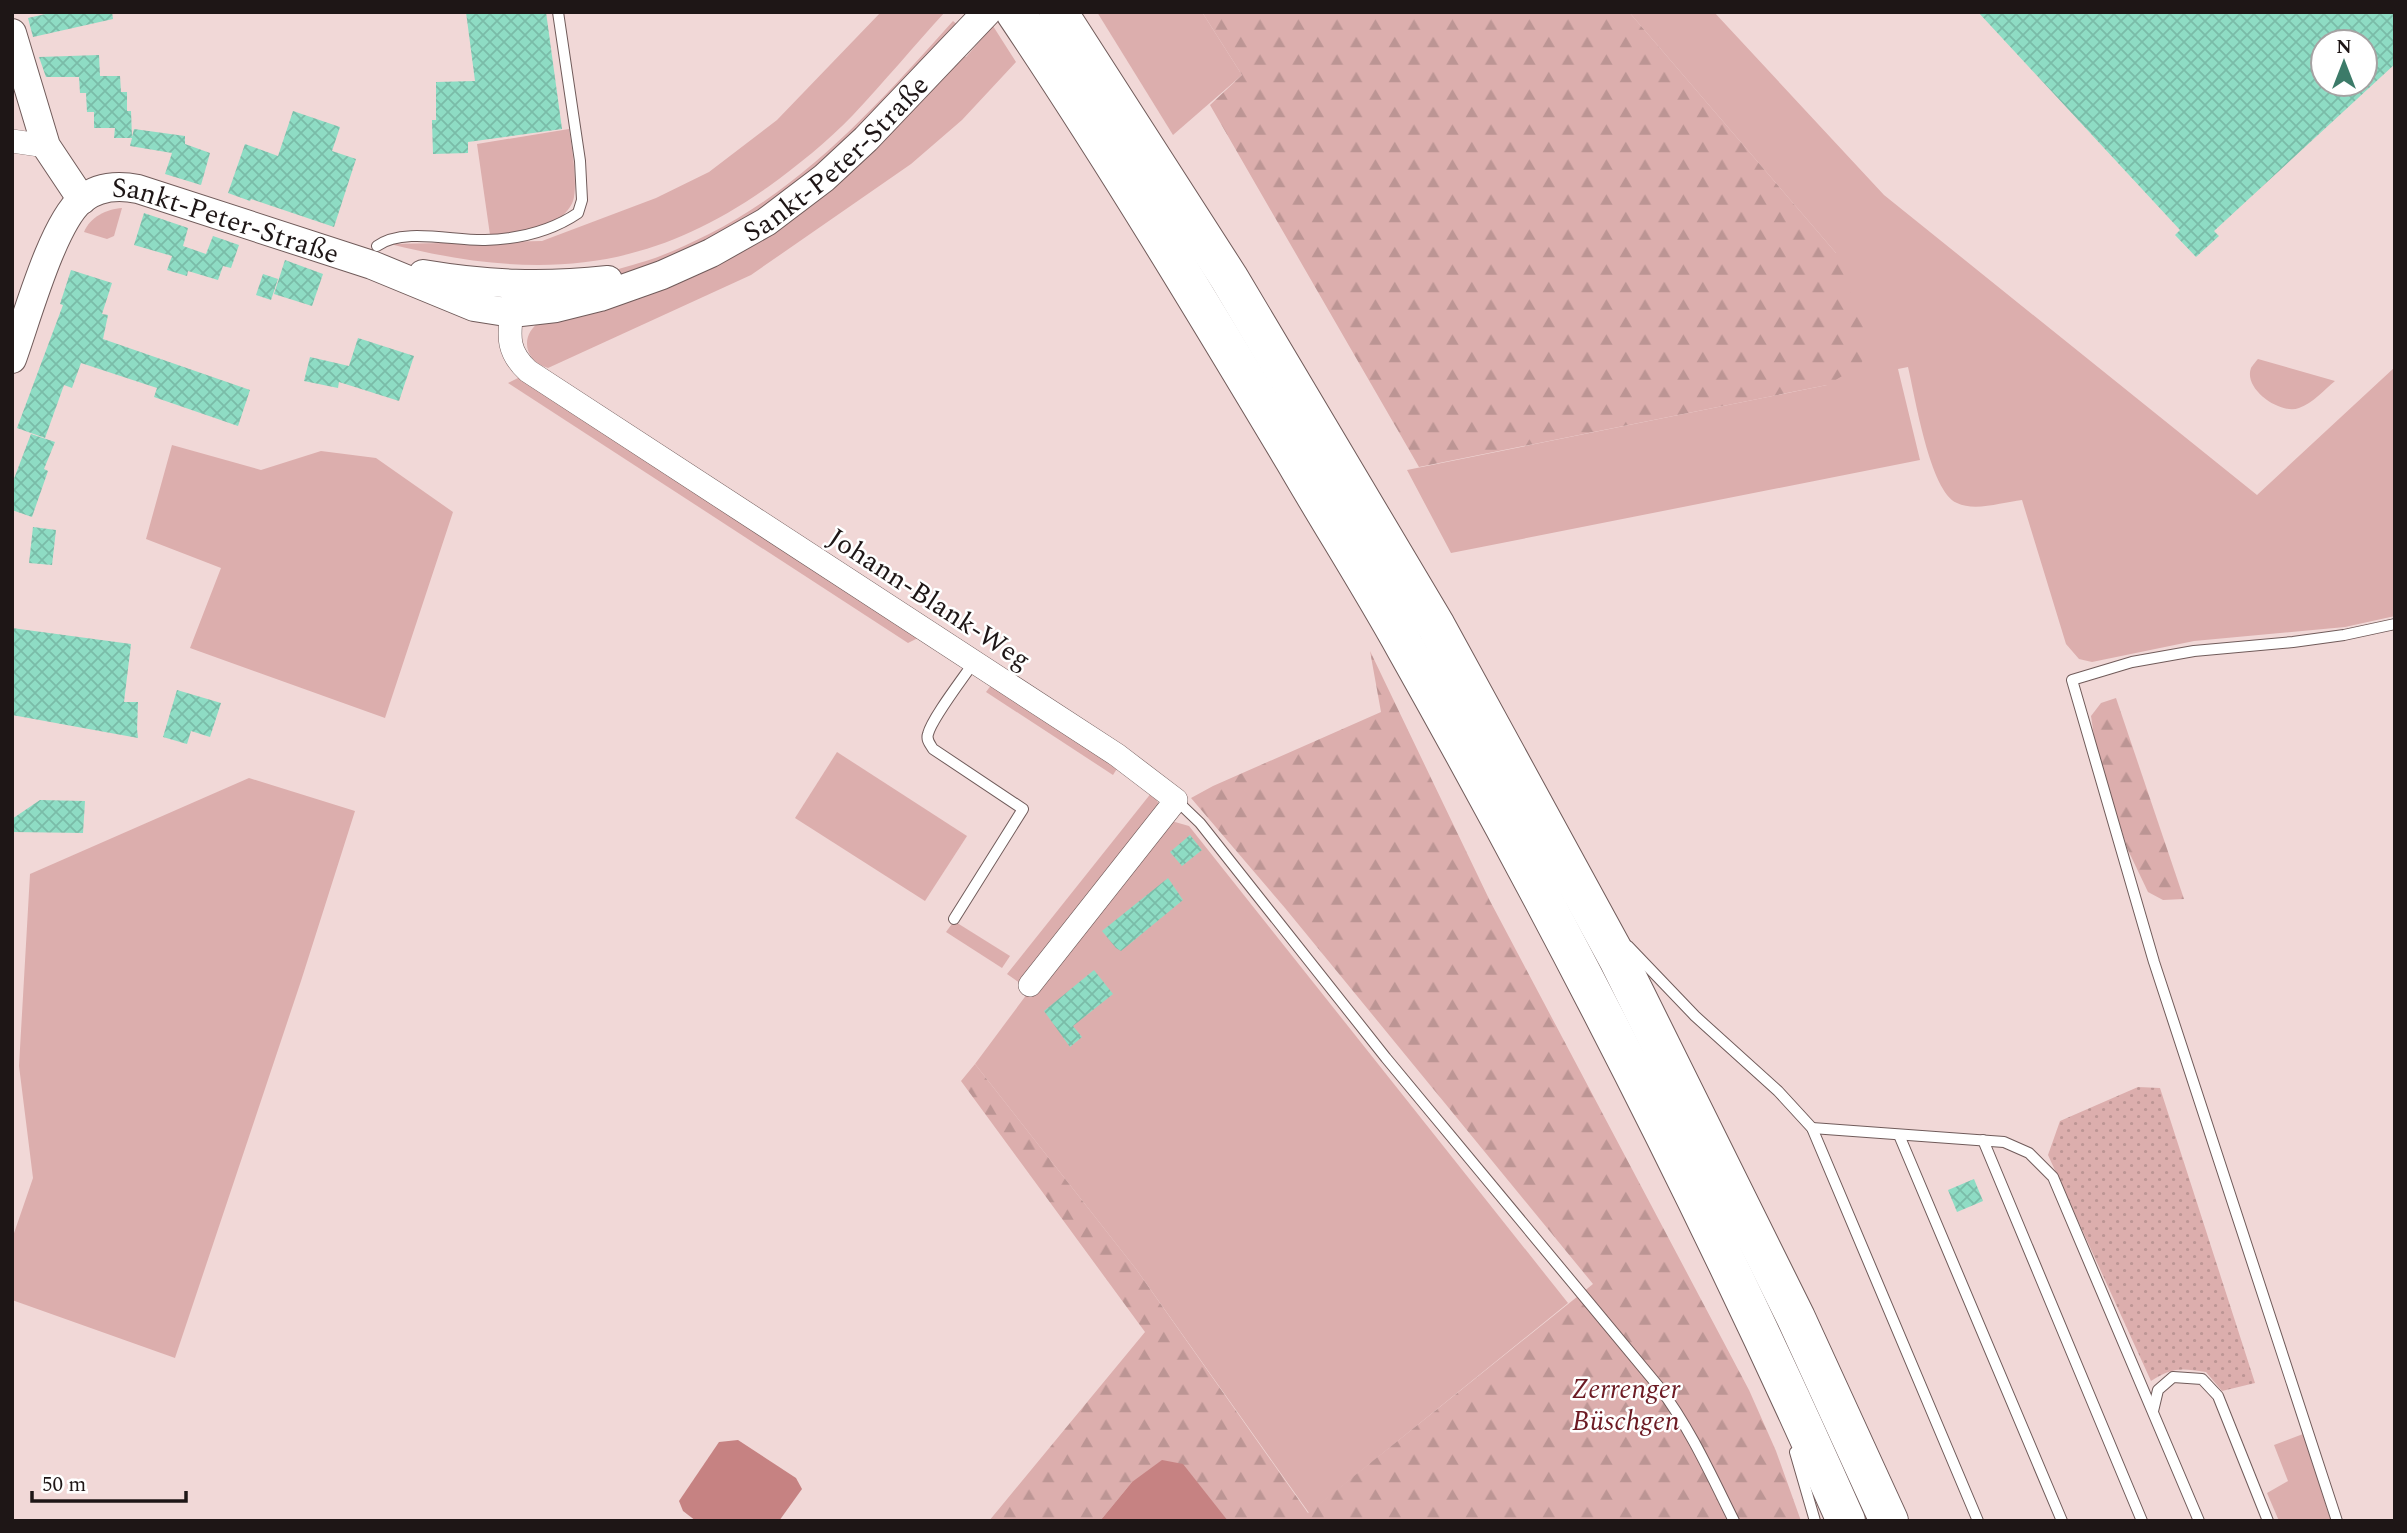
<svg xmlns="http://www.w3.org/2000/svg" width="2407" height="1533" font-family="Spectral,serif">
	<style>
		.green { fill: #dcaead }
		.forest { fill: url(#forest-firs) }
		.park { fill: url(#park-dots) }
		.water { fill: #c68282 }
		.building { fill: url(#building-cross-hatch); fill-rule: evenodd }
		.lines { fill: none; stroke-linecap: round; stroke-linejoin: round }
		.service-casing { stroke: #705b5a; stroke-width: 12 }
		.minor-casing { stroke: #705b5a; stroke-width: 24 }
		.tertiary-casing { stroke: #705b5a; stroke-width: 30 }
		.motorway-casing { stroke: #705b5a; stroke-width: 40 }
		.service { stroke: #fff; stroke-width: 10 }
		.minor { stroke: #fff; stroke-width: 23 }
		.tertiary { stroke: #fff; stroke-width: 28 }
		.motorway { stroke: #fff; stroke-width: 38 }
		.labels { text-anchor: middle; stroke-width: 5; stroke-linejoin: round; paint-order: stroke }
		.street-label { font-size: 28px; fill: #1e1616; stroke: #fff }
		.park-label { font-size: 28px; font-style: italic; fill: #6c1a23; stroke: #fff }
	</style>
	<defs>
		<pattern id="forest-firs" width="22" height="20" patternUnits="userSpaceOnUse" patternTransform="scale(1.75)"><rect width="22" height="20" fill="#dcaead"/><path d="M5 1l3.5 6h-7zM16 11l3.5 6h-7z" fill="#bc9594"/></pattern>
		<pattern id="park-dots" width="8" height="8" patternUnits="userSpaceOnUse" patternTransform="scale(1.75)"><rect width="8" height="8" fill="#dcaead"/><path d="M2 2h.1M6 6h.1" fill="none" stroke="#bc9594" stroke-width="1.8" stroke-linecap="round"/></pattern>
		<pattern id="building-cross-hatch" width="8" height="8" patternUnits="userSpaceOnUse" patternTransform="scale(1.75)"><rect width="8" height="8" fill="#8edcc4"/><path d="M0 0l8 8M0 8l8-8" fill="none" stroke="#7abca8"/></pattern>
	</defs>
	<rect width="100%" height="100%" fill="#f1d8d7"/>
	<g class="green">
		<path d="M881,12H945C914,46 884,82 853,115C828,141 797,166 768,187C644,275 534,280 390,244L542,241L656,198L709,172L777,120Z"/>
		<polygon points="1097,12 1202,12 1242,75 1173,135"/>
		<path d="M1629,12H1714L1884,195L2257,495L2395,367V616L2345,627L2194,641L2092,662L2079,659L2066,644L2022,500C2003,502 1975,512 1957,503C1930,492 1915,396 1908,367L1898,369L1920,460L1451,553L1407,470L1827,385L1836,253Z"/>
		<path d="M953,21L959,26C882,110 801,198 698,249C668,263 628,273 596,279C613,269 627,267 646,261C668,254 689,244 709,234C808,184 881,101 953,21Z"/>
		<path d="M993,26L1016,62L962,120L911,164L751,275L548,368C524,361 519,335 541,321L718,265L754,245L790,222L836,184L928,95L963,55L966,57Z"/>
		<path d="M569,129C572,146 578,186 573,201C569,213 552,226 540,229C525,234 506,233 490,235L477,144Z"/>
		<path d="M122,208L114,236L107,239L84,232C90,217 107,209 122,208Z"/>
		<path d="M2258,359L2335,381C2324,390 2313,403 2299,408C2280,415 2243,389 2251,368C2252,366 2257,360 2258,359Z"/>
		<polygon points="518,378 523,378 920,637 908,643 508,383"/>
		<polygon points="172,445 261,470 321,451 376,458 453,512 385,718 190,648 221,568 146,539"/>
		<polygon points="992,684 1118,767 1113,775 986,692"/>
		<polygon points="837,752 967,836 925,901 795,818"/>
		<polygon points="249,778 355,811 301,981 175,1358 12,1300 12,1239 33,1178 19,1066 30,874"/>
		<polygon points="1152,792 1168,820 1189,826 1568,1303 1309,1513 1136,1269 975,1064 1030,990 1007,974"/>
		<polygon points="954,921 1010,956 1002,968 946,932"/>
		<polygon points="2303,1434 2331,1521 2279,1521 2267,1493 2288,1481 2274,1445"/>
	</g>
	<g class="forest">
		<polygon points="1202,12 1629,12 1836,253 1869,343 1861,365 1827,385 1419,467 1210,105 1242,75"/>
		<polygon points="1370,651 1490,901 1749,1390 1776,1451 1801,1521 1228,1521 1132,1482 1100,1521 989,1521 1145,1332 961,1081 975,1064 1136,1269 1308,1513 1593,1284 1285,908 1191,798 1213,786 1381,712"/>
		<polygon points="2116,698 2184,899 2163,900 2148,892 2127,848 2095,743 2091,716 2101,703"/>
	</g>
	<path class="park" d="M2138,1087L2160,1088L2255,1383L2222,1391L2206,1372C2181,1368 2173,1367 2151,1381L2048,1155L2060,1121Z"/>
	<g class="water">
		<polygon points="738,1440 796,1478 802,1489 779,1521 696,1521 683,1511 679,1501 719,1442"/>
		<polygon points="1162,1460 1183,1464 1228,1521 1100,1521 1132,1482"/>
	</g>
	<g class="building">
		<polygon points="54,12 112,12 113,19 33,37 28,18"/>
		<polygon points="466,12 546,12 562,129 468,142 468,153 433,154 432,120 436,120 436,82 475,81"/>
		<path d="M1978,12H2395V64L2214,231L2219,236L2196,257L2175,235L2180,230ZM2323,42H2365V84H2323Z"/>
		<polygon points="99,55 100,76 120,76 121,92 127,92 127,111 131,111 132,137 134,129 185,136 185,144 210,153 201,185 165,174 172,153 130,146 132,138 114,138 115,128 94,128 94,112 87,112 86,93 80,93 79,77 46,77 39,57"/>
		<polygon points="293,111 340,127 332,151 356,159 334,227 251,199 250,201 228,193 245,144 278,156"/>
		<polygon points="144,213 188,228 183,246 206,254 213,236 239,245 231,268 223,266 218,280 188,271 187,276 167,270 172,256 134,245"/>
		<polygon points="285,260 323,274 312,306 274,294"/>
		<polygon points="71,270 112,283 102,314 108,315 103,339 250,390 238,426 154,397 157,388 81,363 72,388 64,385 45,438 17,428 63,305 60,304"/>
		<polygon points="263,274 278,279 271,300 256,295"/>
		<polygon points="358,338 414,356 399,401 339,382 338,388 304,381 310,357 349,366"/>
		<polygon points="31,434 55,442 44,469 48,471 32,517 12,510 12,484"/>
		<polygon points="33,527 56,530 52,565 29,563"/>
		<polygon points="12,628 131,644 124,702 138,702 137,729 138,738 12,715"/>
		<polygon points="177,690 221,703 210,737 191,731 187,744 163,737"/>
		<polygon points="40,800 85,801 83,833 12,832 12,819"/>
		<polygon points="1190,835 1202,850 1182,866 1170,852"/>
		<polygon points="1168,878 1183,900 1121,951 1116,948 1102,931"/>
		<polygon points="1094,970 1113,994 1073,1026 1082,1037 1070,1047 1044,1011"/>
		<polygon points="1974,1179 1983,1201 1957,1212 1948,1190"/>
	</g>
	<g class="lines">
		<defs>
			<g id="service">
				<path d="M377,246C403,227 453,241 485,240C519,239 550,232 578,213L582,200L580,161L558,12"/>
				<path d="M1176,800L1200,823L1386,1058L1659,1387C1690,1428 1711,1475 1734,1521"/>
				<path d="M954,919L1023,809L933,749C930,744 926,740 928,734C932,718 964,677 974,662"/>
				<polyline points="1628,946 1695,1016 1778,1091 1812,1128 1978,1521"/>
				<polyline points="1812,1128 2004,1142 2029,1153 2053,1177 2199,1521"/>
				<polyline points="1899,1135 2062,1521"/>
				<polyline points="1983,1140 2142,1521"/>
				<polyline points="2153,1411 2158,1390 2173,1377 2202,1379 2218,1396 2268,1521"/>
				<polyline points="1795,1452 1815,1521"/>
				<polyline points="2337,1521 2154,962 2072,680 2132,662 2194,651 2293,642 2344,635 2395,624"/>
			</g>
			<g id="minor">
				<polyline points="12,141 46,146"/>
				<path d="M513,295C512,328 501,346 528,371L1117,755L1176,800L1030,985"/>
			</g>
			<g id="tertiary">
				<polyline points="12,33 46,146 82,200"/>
				<path d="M423,274C489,285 542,287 608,280"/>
				<path id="s1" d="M12,359C26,321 52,225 81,200C98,186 118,185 138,189L372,265L474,307L512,313L556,308L600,297L662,275L711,253L766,222L824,178L866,139L987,12"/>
			</g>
			<g id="motorway">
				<path d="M1015,12C1113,158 1204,309 1295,461C1331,523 1370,584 1405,647C1565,931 1714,1222 1846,1521"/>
				<polyline points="1058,12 1229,278 1436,626 1619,961 1796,1318 1889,1521"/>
			</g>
		</defs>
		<use href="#service" class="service-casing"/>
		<use href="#minor" class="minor-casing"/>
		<use href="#tertiary" class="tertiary-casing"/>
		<use href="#motorway" class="motorway-casing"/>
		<use href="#service" class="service"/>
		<use href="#minor" class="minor"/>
		<use href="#tertiary" class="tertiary"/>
		<use href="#motorway" class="motorway"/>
	</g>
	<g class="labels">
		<g class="street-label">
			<text dy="10" stroke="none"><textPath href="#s1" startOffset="996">Sankt-Peter-Straße</textPath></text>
			<text dy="10" stroke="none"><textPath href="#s1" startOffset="327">Sankt-Peter-Straße</textPath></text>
			<text transform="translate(930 598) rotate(33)" y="10">Johann-Blank-Weg</text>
		</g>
		<g class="park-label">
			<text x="1626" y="1398">Zerrenger<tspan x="1626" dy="32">Büschgen</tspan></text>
		</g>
	</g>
	<rect width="2407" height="1533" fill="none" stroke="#1e1616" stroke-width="28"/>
	<g transform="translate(2344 63)"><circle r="33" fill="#ffffff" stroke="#a5a2a2" stroke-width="2"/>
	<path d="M0-5L12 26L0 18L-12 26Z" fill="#3c7b69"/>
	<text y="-10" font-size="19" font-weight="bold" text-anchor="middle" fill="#1e1616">N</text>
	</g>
	<path d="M32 1491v10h154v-10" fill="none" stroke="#1e1616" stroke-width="3.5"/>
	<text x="42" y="1491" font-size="21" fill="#1e1616" stroke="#ffffff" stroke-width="5" paint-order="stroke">50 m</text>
</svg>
